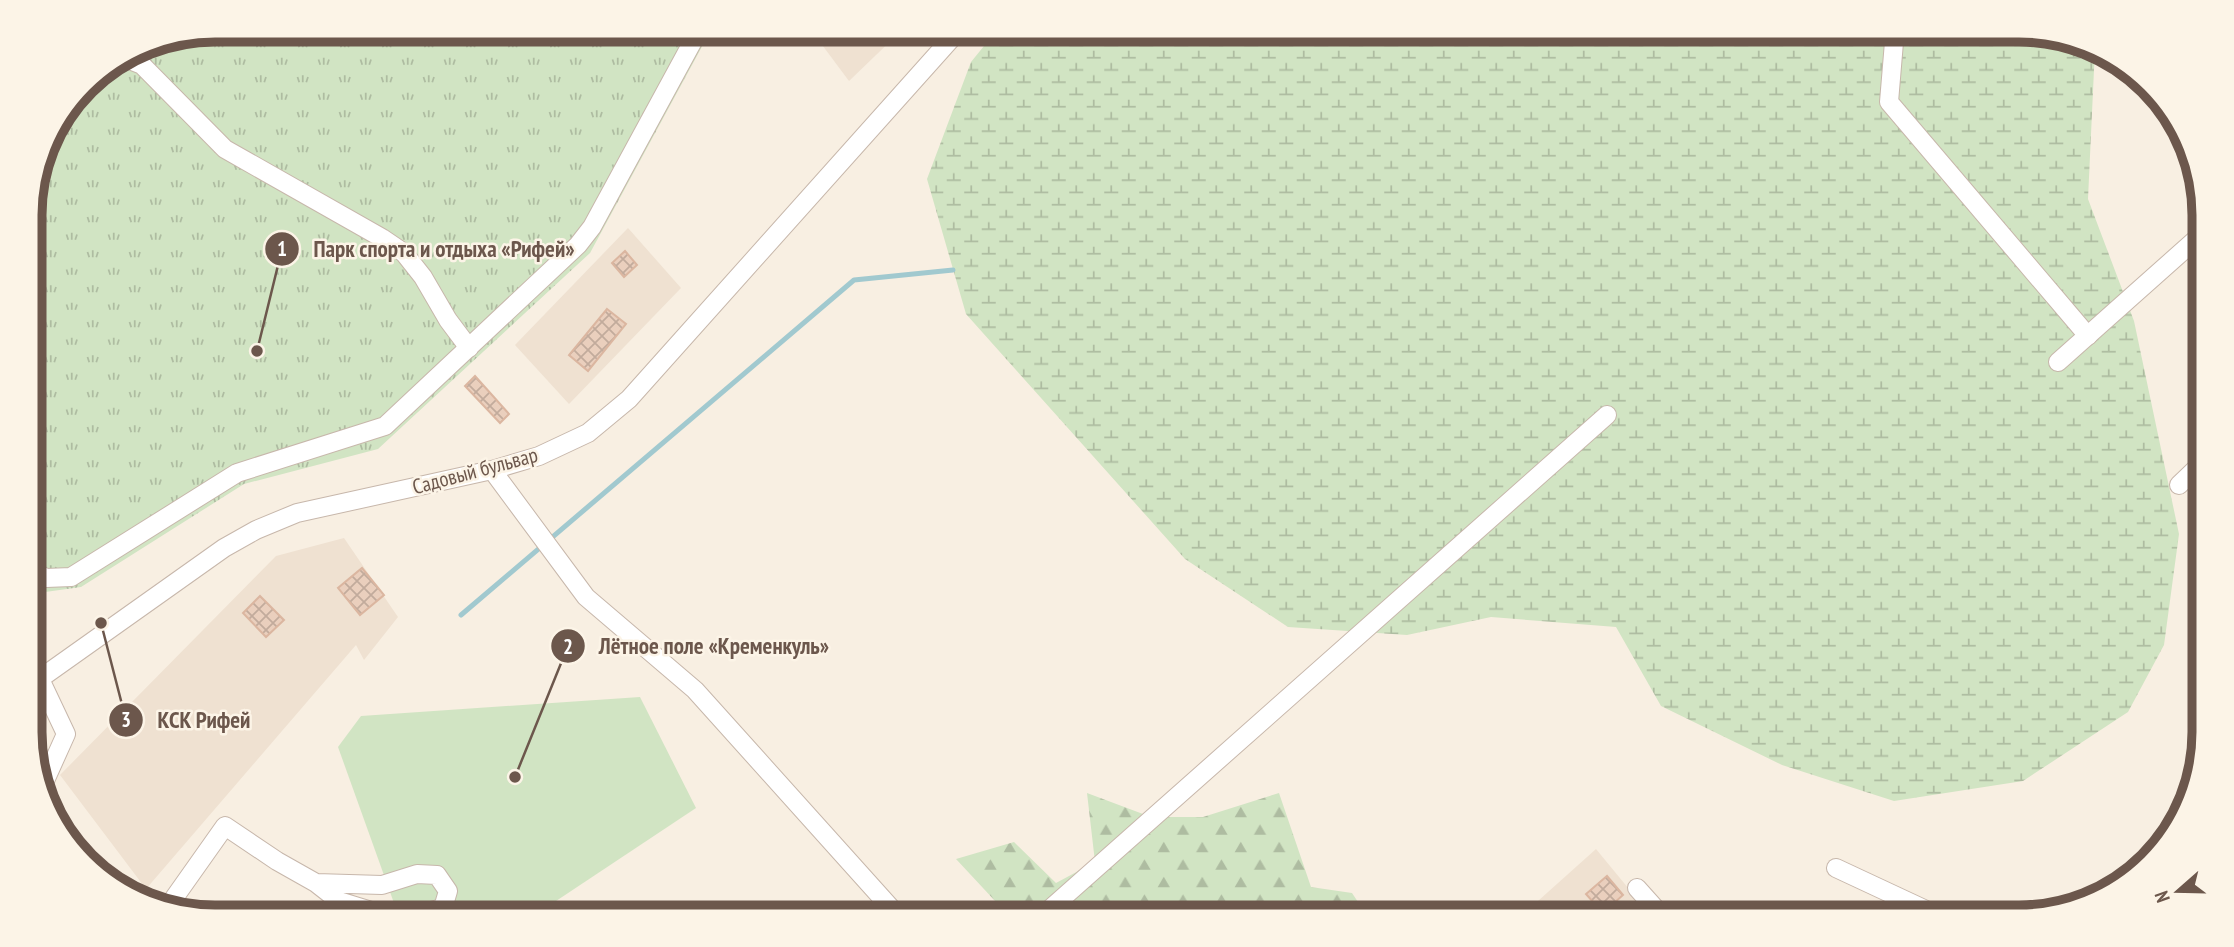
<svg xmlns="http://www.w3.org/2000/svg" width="2234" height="947" font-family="'PT Sans Narrow',sans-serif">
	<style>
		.residential { fill: #efe1d1 }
		.forest { fill: url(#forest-firs) }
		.wetland { fill: url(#wetland-marsh) }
		.park { fill: url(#park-tufts) }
		.pitch { fill: #d1e4c3 }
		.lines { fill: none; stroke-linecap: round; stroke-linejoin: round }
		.stream { stroke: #a1c9cf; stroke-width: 5 }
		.building { fill: url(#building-cross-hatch); stroke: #dbb6a0; stroke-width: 2 }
		.minor-casing { stroke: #c7b7ab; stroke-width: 20 }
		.minor { stroke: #fff; stroke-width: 18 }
		.labels { text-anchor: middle; stroke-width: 5; stroke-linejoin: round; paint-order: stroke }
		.street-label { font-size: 21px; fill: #6c574c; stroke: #fcf4e7 }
		.rim { fill: none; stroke: #6c574c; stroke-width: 9 }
		.leader { fill: none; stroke: #6c574c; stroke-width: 2.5 }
		.callout-dot { fill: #6c574c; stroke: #fcf4e7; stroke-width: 2.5 }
		.mark-label { font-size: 21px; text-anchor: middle; font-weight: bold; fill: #fff }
		.callout-label { font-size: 23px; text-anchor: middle; font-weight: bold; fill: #6c574c; stroke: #fcf4e7; stroke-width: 5; stroke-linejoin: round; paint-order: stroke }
	</style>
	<defs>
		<pattern id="forest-firs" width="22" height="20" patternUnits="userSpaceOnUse" patternTransform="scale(1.75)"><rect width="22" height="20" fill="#d1e4c3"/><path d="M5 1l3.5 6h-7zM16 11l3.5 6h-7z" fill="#aebca1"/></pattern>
		<pattern id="wetland-marsh" width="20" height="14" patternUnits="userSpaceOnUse" patternTransform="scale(1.75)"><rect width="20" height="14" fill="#d1e4c3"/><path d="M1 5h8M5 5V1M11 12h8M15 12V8" fill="none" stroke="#aebca1"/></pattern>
		<pattern id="park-tufts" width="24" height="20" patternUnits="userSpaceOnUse" patternTransform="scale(1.75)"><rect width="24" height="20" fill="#d1e4c3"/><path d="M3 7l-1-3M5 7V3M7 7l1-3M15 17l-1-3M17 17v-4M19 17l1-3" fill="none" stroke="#aebca1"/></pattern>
		<pattern id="building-cross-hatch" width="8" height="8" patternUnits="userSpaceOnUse" patternTransform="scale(1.75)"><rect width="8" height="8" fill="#eacfbd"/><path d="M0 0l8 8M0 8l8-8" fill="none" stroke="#c2ab9c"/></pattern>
	</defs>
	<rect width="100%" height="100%" fill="#f8efe2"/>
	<g class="residential">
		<polygon points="811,30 902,30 849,81"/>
		<polygon points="628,228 681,288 569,404 515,345"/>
		<polygon points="344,538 398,617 364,660 356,645 146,889 60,775 276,556"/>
		<polygon points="1596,849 1652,917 1520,917"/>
	</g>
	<polygon class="forest" points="1087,793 1151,817 1203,817 1279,793 1311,887 1352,893 1368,917 1010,917 956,859 1014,842 1056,883 1095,862"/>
	<polygon class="wetland" points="997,30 2019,30 2090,44 2095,48 2088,199 2134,321 2179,534 2164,645 2128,712 2023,781 1894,801 1782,765 1661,706 1616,627 1491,617 1407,635 1288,627 1185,559 966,314 927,179 971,62"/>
	<polygon class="park" points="215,30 711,30 590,253 378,449 244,484 81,587 31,594 30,202 49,132 92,76 144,44"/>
	<polygon class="pitch" points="640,697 696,808 532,917 399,917 338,747 361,716"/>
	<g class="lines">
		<polyline class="stream" points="461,615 854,280 953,270"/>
	</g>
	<g class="building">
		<polygon points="625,251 637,265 624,277 612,263"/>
		<polygon points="607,309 626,324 588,371 569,355"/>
		<polygon points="475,376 509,414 500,423 465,386"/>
		<polygon points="362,568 384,595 360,615 338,588"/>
		<polygon points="260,596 284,620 266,637 243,613"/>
		<polygon points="1607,876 1623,895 1603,913 1586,894"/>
	</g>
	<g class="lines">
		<defs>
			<g id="minor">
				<polyline points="1895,30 1889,102 2088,336"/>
				<polyline points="122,57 142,65 225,149 382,238 404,253 423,277 448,320 469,348"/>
				<polyline points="2058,362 2203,233"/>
				<polyline points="492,470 586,597 695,690 899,917"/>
				<polyline points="2179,485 2203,462"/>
				<polyline points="31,571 46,578 71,577 237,473 385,426 578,245 592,227 699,30"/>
				<polyline points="31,666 40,679 66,734 43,785"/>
				<polyline points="31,685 224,548 256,530 297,513 492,470 539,456 588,433 629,399 959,30"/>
				<polyline points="1836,868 1941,917"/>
				<polyline points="1637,888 1663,917"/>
				<polyline points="167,908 225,826 277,861 316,883 339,901 378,913 415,915 443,908 448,891 437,875 417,874 382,885 316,883"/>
				<polyline points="1041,917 1607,415"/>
			</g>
		</defs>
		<use href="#minor" class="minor-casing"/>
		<use href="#minor" class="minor"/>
	</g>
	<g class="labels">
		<g class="street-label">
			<text transform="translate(475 471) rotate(-15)" y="7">Садовый бульвар</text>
		</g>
	</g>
	<path d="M0 0H2234V947H0ZM215 42H2019A173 173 0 0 1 2192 215V732A173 173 0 0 1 2019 905H215A173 173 0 0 1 42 732V215A173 173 0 0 1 215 42Z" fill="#fcf4e7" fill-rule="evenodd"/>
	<path class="rim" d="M215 42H2019A173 173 0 0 1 2192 215V732A173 173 0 0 1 2019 905H215A173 173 0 0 1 42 732V215A173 173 0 0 1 215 42Z"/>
	<path class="leader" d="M257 351L282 249M515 777L568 646M101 623L126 720"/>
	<g class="callout-dot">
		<circle cx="257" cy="351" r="7"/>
		<circle cx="515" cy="777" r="7"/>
		<circle cx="101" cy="623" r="7"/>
		<circle cx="282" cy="249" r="18"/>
		<circle cx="568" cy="646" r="18"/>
		<circle cx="126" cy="720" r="18"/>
	</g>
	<g class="mark-label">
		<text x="282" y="256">1</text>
		<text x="568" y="654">2</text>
		<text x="126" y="727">3</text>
	</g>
	<g class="callout-label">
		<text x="444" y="257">Парк спорта и отдыха «Рифей»</text>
		<text x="714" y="654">Лётное поле «Кременкуль»</text>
		<text x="204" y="728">КСК Рифей</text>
	</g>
	<g transform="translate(2178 891) rotate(250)" stroke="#fcf4e7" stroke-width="5" paint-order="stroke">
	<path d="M0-5L12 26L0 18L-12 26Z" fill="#6c574c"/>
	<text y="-10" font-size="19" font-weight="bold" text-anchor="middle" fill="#6c574c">N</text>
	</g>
</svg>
